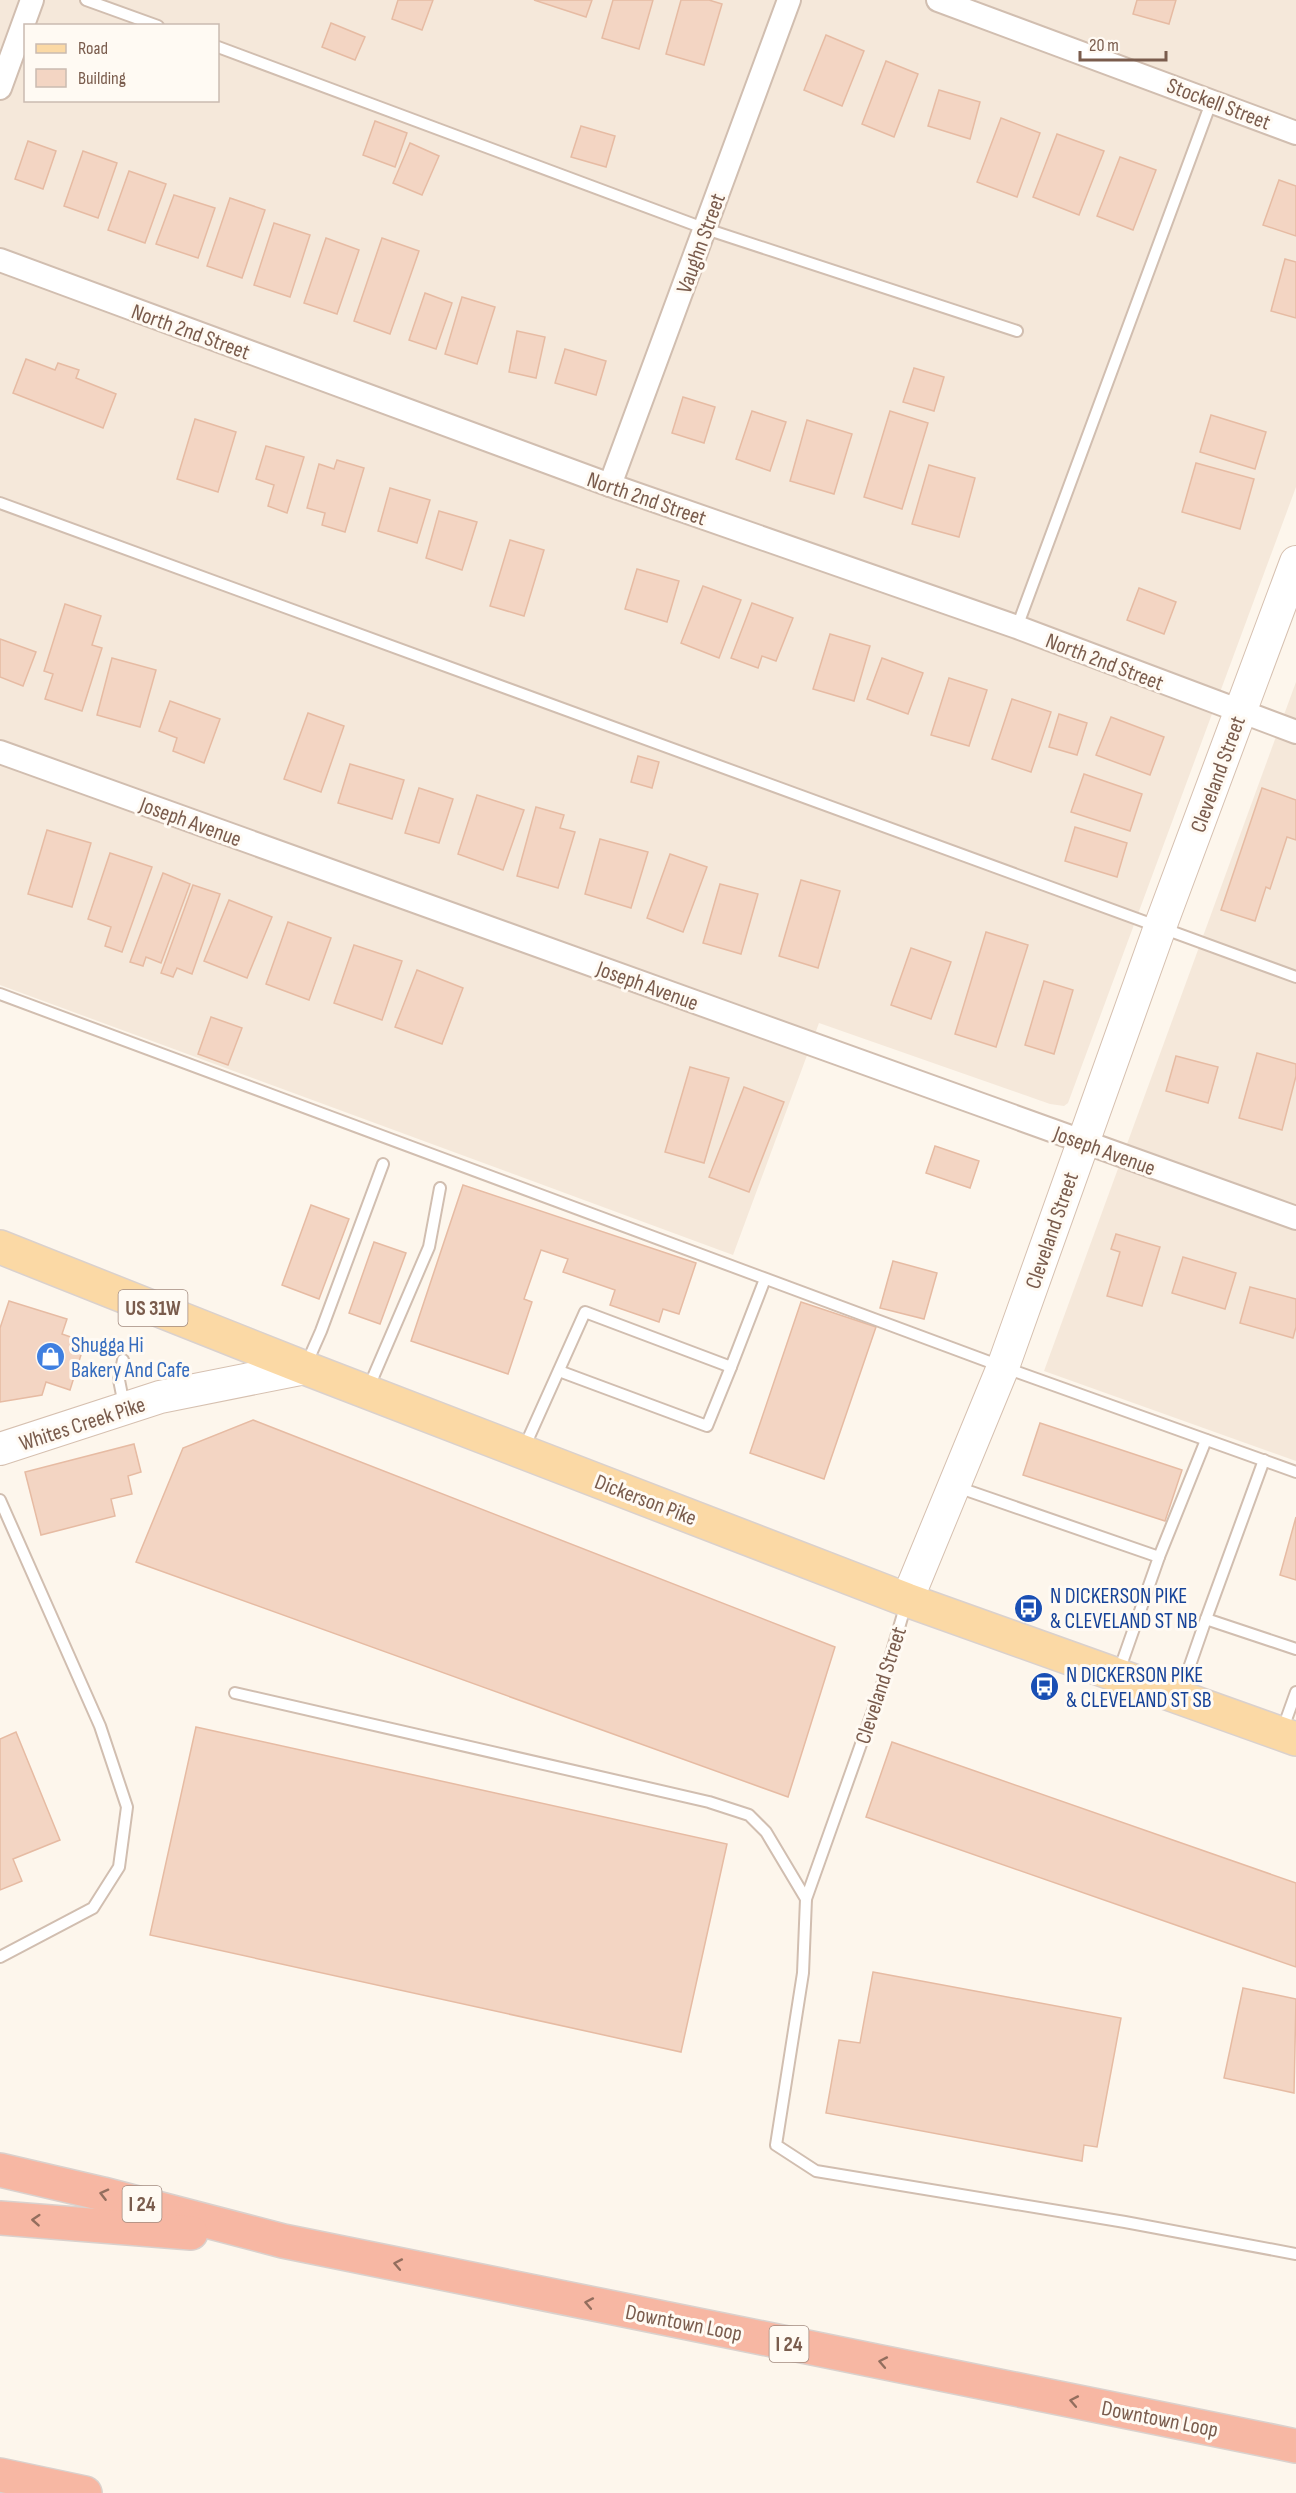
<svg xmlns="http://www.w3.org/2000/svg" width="1296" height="2493" font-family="'Sofia Sans Condensed',sans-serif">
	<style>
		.residential { fill: #f5e8da; fill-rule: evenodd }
		.building { fill: #f3d5c3; stroke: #e6bba3; stroke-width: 1.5 }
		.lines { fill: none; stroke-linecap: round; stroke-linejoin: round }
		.lane-casing { stroke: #d1beb0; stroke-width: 14 }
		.street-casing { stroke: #d1beb0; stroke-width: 26 }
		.secondary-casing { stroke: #d6c0b0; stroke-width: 34 }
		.primary-casing { stroke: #dad1cd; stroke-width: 36 }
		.highway-casing { stroke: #dad1cd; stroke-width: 36 }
		.lane { stroke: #fff; stroke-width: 10 }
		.street { stroke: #fff; stroke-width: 22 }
		.secondary { stroke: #fff; stroke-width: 32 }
		.primary { stroke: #fbd9a5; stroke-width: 33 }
		.highway { stroke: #f7b7a3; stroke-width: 33 }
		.oneway { stroke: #936e5e }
		.labels { text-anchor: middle; stroke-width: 6; stroke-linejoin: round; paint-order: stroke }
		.shield { fill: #fffaf3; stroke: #a28b7f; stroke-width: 1.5 }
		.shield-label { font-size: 21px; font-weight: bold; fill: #7a5c4d }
		.street-label { font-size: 22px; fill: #7a5c4d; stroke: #fffaf3 }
		.shop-label { font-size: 22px; fill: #366cbe; stroke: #fffaf3; text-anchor: start }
		.transit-label { font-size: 22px; fill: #164399; stroke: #fffaf3; text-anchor: start }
	</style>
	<rect width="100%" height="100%" fill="#fdf6ec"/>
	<g class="residential">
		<path d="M0,0H1296V487L1068,1103L1064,1106L1050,1104L819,1023L733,1255L0,985ZM26,26H218V100H26Z"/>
		<polygon points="1296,682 1296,1461 1044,1371"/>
	</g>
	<g class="building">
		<polygon points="398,0 433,0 422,30 392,19"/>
		<polygon points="534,0 592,0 586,17"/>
		<polygon points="613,0 653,0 639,49 602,38"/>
		<polygon points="681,0 709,0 722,4 704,65 666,54"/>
		<polygon points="1137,0 1176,0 1169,24 1133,14"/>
		<polygon points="331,23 365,37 355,60 322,47"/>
		<polygon points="826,35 864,51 842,106 804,90"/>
		<polygon points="886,61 918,74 894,137 862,124"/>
		<polygon points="939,90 980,102 970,139 928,126"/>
		<polygon points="1001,118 1040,133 1017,197 977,182"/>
		<polygon points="375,121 407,133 395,167 363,155"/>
		<polygon points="581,126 615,136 606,167 571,157"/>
		<polygon points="1057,134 1104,151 1079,215 1033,197"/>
		<polygon points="28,141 56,151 43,189 15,179"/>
		<polygon points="410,143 439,156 422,195 393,183"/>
		<polygon points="83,151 117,163 98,218 64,206"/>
		<polygon points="1120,157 1156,170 1133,230 1097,216"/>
		<polygon points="129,171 166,184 145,243 108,230"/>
		<polygon points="1279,180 1296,186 1296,236 1263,225"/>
		<polygon points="174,195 215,208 198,258 156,244"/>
		<polygon points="230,198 265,210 242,278 207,266"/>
		<polygon points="274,223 310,235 290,297 254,285"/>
		<polygon points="326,238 359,250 337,314 304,303"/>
		<polygon points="382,238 419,251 390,334 354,321"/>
		<polygon points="1285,259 1296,262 1296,318 1271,311"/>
		<polygon points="425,293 452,303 436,349 409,340"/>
		<polygon points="462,297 495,307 477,364 445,354"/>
		<polygon points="517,331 545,337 536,378 509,372"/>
		<polygon points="565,349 606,361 596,395 555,383"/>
		<polygon points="26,359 55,370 58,363 79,370 76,378 116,394 103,428 13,393"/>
		<polygon points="914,368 944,377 934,411 903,402"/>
		<polygon points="683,397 715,407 704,443 672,433"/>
		<polygon points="752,411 786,422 770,471 736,459"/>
		<polygon points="890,411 928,423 902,509 864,497"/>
		<polygon points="1211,415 1266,432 1255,469 1200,452"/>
		<polygon points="195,419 236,432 218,492 177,479"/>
		<polygon points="807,420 852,434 834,494 790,481"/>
		<polygon points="266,446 304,457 287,513 268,506 274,485 256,479"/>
		<polygon points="337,460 364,468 345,532 322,525 325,513 307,508 319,464 334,469"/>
		<polygon points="1196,463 1254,479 1240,529 1182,512"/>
		<polygon points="929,465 975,478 959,537 912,524"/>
		<polygon points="390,488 430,500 417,543 378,531"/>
		<polygon points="439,511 477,522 462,570 426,558"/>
		<polygon points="510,540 544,550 524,616 490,606"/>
		<polygon points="637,569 679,581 667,622 625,609"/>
		<polygon points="703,586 741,600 719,658 681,643"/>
		<polygon points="1139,588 1176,602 1164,634 1127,620"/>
		<polygon points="752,603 793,618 776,661 762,656 758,668 731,658"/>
		<polygon points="65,604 101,616 92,645 102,648 82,711 45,699 53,674 44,671"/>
		<polygon points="830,634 870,646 854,701 813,689"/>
		<polygon points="0,639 36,652 23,686 0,677"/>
		<polygon points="112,658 156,670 140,727 97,715"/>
		<polygon points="882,658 923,673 908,714 867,699"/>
		<polygon points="949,678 987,690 969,746 931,735"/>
		<polygon points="1012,699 1051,712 1031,772 992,759"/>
		<polygon points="170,701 220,719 204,763 173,751 177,738 159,731"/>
		<polygon points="308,713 344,726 321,792 284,779"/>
		<polygon points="1059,714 1087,723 1077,755 1049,747"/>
		<polygon points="1111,717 1164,737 1150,775 1096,755"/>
		<polygon points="638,756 659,762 652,788 631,782"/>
		<polygon points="350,764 404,780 392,819 338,803"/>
		<polygon points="1084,774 1142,794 1130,831 1071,812"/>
		<polygon points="419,788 453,799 439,843 405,833"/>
		<polygon points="1262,788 1296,800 1296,840 1287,837 1270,889 1266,887 1255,921 1221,910"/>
		<polygon points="477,795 524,810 503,870 458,854"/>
		<polygon points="536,807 564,815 560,828 575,832 558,888 517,876"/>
		<polygon points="1075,827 1127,843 1117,877 1065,861"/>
		<polygon points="47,830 91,843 72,907 28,894"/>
		<polygon points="600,839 648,852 631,908 585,894"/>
		<polygon points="110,853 152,867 122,952 105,946 111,927 88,919"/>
		<polygon points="670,854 707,867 683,932 647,918"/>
		<polygon points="163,873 190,884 161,963 146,957 143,966 130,962"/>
		<polygon points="801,880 840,891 818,968 779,956"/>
		<polygon points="720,884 758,894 741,954 703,943"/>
		<polygon points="193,885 220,894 192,974 177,968 173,977 161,973"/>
		<polygon points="229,900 272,917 247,978 204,961"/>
		<polygon points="288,922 331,938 309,1000 266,984"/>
		<polygon points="986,932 1028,945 996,1047 955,1034"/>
		<polygon points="354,945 402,961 382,1020 334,1003"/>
		<polygon points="911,948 951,962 931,1019 891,1005"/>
		<polygon points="417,970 463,988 442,1044 395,1027"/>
		<polygon points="1044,981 1073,990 1054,1054 1025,1045"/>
		<polygon points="211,1017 242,1028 228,1065 198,1054"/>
		<polygon points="1257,1053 1296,1064 1296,1076 1282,1130 1239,1118"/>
		<polygon points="1176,1056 1218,1067 1208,1103 1166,1091"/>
		<polygon points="690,1067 729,1078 704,1163 665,1152"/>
		<polygon points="744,1087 784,1102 749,1192 709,1177"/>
		<polygon points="935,1146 979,1161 970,1188 926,1173"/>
		<polygon points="463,1185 696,1263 679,1314 663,1309 659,1322 610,1305 615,1290 563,1272 568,1259 541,1250 524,1299 532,1302 508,1374 411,1341"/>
		<polygon points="311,1205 349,1219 319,1299 282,1285"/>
		<polygon points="1116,1234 1160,1247 1142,1306 1107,1296 1120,1252 1111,1249"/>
		<polygon points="374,1242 406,1253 380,1324 349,1313"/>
		<polygon points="1183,1257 1236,1273 1225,1309 1172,1293"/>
		<polygon points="893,1261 937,1273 924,1319 880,1308"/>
		<polygon points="1250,1287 1296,1299 1296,1327 1293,1338 1240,1323"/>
		<polygon points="9,1301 67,1319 62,1334 85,1342 70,1390 46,1382 42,1395 0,1402 0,1328"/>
		<polygon points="801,1302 876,1327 824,1479 750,1453"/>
		<polygon points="253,1420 835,1647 788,1797 136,1562 183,1448"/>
		<polygon points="1040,1423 1182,1470 1165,1521 1023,1475"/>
		<polygon points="134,1444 141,1472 128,1476 132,1494 111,1499 115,1516 41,1535 25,1472"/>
		<polygon points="1296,1517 1296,1580 1280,1575"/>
		<polygon points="196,1727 727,1844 681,2052 150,1935"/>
		<polygon points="16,1732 60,1840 13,1859 22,1881 0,1890 0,1739"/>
		<polygon points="892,1742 1296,1883 1296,1967 866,1817"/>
		<polygon points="873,1972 1121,2018 1097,2147 1084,2145 1082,2161 826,2113 839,2040 860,2043"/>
		<polygon points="1243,1988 1296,1999 1294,2093 1224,2078"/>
	</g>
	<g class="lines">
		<defs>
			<g id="lane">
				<polyline points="86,0 158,26"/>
				<polyline points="218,47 706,229 1017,331"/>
				<polyline points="0,503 1296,977"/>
				<polyline points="1017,627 1212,100"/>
				<polyline points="0,994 1003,1367 1296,1472"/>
				<polyline points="123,1360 119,1380 124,1405"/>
				<polyline points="306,1365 321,1331 383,1164"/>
				<polyline points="559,1371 707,1426 731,1367"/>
				<polyline points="368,1389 429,1247 440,1188"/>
				<polyline points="524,1448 585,1312 731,1367 765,1279"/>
				<polyline points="957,1487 1159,1557 1119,1671"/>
				<polyline points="0,1500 100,1726 127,1807 119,1867 93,1908 0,1957"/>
				<polyline points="1159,1557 1206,1440"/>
				<polyline points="1206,1619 1264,1460"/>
				<polyline points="235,1693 709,1802 749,1815 766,1832 806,1899 803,1973 776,2145 816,2171 1125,2222 1296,2254"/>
				<polyline points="1180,1694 1206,1619 1296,1649"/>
				<polyline points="1282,1731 1296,1692"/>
				<polyline points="806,1899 882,1685 906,1604"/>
			</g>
			<g id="street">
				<polyline points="938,0 1296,133"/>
				<polyline points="0,88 32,0"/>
				<polyline points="0,260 610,485 1017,627 1296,732"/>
				<polyline points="610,485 789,0"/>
				<polyline points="0,752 1296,1218"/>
			</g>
			<g id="secondary">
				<polyline points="0,1449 160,1397 305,1368"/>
				<polyline points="907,1600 1003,1367 1160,927 1296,562"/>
			</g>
			<polyline id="primary" points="0,1247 305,1368 907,1600 1296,1739"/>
			<g id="highway">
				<polyline points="0,2170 103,2194 283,2241 1296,2446"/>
				<polyline points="0,2218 191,2233"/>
				<polyline points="0,2475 85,2493"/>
			</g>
		</defs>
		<use href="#lane" class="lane-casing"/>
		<use href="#street" class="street-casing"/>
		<use href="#secondary" class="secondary-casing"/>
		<use href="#primary" class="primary-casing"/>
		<use href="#highway" class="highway-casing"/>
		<use href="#lane" class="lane"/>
		<use href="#street" class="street"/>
		<use href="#secondary" class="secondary"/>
		<use href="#primary" class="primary"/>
		<use href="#highway" class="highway"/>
	</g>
	<defs><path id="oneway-chevron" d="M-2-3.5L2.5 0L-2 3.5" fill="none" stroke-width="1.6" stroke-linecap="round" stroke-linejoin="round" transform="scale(1.5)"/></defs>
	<g class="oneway">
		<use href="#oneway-chevron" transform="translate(104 2194) rotate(-166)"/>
		<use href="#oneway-chevron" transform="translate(36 2220) rotate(-176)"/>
		<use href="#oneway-chevron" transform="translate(398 2264) rotate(-169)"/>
		<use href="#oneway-chevron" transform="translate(589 2303) rotate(-169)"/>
		<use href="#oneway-chevron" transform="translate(883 2362) rotate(-169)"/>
		<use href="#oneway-chevron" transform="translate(1074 2401) rotate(-169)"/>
	</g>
	<defs>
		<symbol id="shop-disc" viewBox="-11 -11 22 22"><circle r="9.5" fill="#3f7fe0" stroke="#fffaf3"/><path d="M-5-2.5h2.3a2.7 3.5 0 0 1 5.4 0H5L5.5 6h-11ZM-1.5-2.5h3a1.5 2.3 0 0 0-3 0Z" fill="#fff"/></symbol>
		<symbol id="bus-disc" viewBox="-11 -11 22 22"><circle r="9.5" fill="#1a4fb4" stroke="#fffaf3"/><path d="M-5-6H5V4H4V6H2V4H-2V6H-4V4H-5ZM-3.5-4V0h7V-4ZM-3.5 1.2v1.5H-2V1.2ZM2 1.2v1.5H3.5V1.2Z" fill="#fff"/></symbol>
	</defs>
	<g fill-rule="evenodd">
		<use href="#shop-disc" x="34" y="1340" width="33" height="33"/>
		<use href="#bus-disc" x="1012" y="1592" width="33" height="33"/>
		<use href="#bus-disc" x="1028" y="1670" width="33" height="33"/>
	</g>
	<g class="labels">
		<g class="shield">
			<rect x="118.5" y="1290" width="69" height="36" rx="4.5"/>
			<rect x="122.5" y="2186" width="39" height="36" rx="4.5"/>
			<rect x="769.5" y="2326" width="39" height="36" rx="4.5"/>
		</g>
		<g class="shield-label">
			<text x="153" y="1315">US 31W</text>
			<text x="142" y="2211">I 24</text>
			<text x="789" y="2351">I 24</text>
		</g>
		<g class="street-label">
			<text transform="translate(1219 103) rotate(21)" y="8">Stockell Street</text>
			<text transform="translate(700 243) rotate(-70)" y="8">Vaughn Street</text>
			<text transform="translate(191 331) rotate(20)" y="8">North 2nd Street</text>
			<text transform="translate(647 498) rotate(19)" y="8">North 2nd Street</text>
			<text transform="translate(1105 661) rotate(21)" y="8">North 2nd Street</text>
			<text transform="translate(1217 774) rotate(-70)" y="8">Cleveland Street</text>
			<text transform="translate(191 821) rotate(20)" y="8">Joseph Avenue</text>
			<text transform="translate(648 985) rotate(20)" y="8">Joseph Avenue</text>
			<text transform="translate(1105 1150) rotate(20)" y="8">Joseph Avenue</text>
			<text transform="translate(1051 1230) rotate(-71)" y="8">Cleveland Street</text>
			<text transform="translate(82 1423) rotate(-18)" y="8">Whites Creek Pike</text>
			<text transform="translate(646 1499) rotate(21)" y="8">Dickerson Pike</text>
			<text transform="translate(880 1685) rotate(-72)" y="8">Cleveland Street</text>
			<text transform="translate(684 2322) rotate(11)" y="8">Downtown Loop</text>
			<text transform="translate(1160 2418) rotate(11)" y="8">Downtown Loop</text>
		</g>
		<g class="shop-label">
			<text x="71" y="1352">Shugga Hi<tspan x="71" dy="25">Bakery And Cafe</tspan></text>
		</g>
		<g class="transit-label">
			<text x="1050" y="1603">N DICKERSON PIKE<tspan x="1050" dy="25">&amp; CLEVELAND ST NB</tspan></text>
			<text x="1066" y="1682">N DICKERSON PIKE<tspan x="1066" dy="25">&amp; CLEVELAND ST SB</tspan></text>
		</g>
	</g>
	<rect x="24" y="24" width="195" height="78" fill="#fffaf3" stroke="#cabbb1" stroke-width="1.5"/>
	<rect x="36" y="44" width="30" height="9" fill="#fbd9a5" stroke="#cabbb1" stroke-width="1.5"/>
	<text x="78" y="54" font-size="18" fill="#7a5c4d">Road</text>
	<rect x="36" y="69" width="30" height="18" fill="#f3d5c3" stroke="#cabbb1" stroke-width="1.5"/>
	<text x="78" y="84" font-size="18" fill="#7a5c4d">Building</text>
	<path d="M1080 51v9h86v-9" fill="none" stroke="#7a5c4d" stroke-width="3"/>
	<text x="1089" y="51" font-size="18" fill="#7a5c4d" stroke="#fffaf3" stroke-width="4.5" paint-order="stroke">20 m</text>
</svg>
